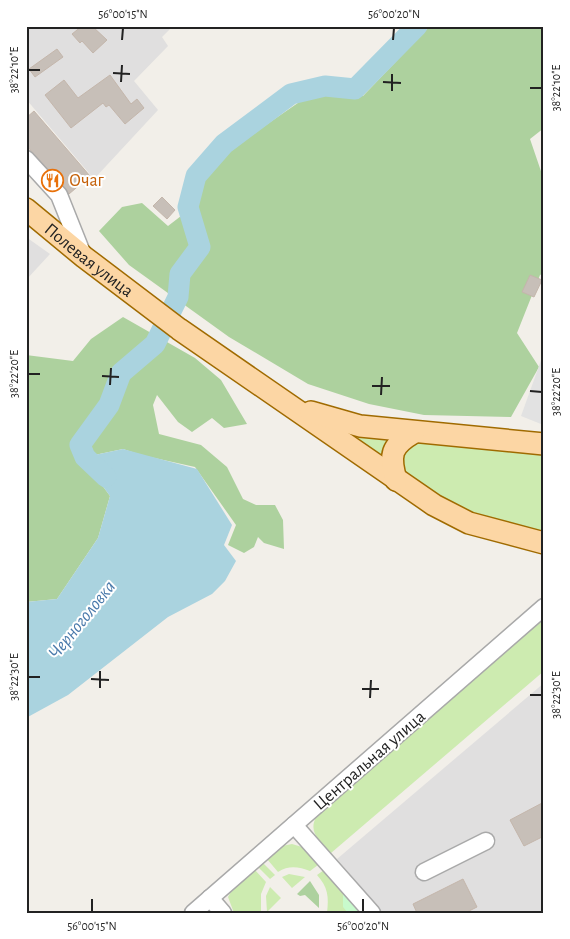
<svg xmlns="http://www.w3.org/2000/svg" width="570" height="939" font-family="'Alegreya Sans',sans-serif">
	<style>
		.residential { fill: #e0dfdf }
		.grass { fill: #cdebb0 }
		.forest { fill: #add19e }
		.park { fill: #c8facc }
		.parking { fill: #e2e2e2 }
		.water { fill: #aad3df }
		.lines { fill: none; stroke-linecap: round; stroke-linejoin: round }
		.river { stroke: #aad3df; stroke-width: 21 }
		.building { fill: #c7bfb8; stroke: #c4b6ab }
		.minor-casing { stroke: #a9a9a9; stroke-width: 19 }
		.major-casing { stroke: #a06b00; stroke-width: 24 }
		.minor { stroke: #fff; stroke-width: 16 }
		.major { stroke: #fcd6a4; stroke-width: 21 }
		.ticks { fill: none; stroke: #222; stroke-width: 2 }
		.labels { text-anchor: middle; stroke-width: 4; stroke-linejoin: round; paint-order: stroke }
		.food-label { font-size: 18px; fill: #c56008; stroke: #fff; text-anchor: start }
		.street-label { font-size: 18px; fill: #222; stroke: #fff }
		.water-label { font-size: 19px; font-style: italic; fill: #4a7aab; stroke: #fff }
		.neatline { fill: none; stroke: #222; stroke-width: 2 }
		.ticks-label { font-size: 12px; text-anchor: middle; fill: #222 }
	</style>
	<rect width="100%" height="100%" fill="#f2efe9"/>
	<g class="residential">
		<polygon points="26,26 173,26 162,37 168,46 134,81 158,110 94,179 26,99"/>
		<polygon points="26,237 50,254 26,280"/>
		<polygon points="544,683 544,913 383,913 337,859"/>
	</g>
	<g class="grass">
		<polygon points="353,435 356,435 394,438 385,462 353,438"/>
		<polygon points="412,440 544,450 544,532 474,517 399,473 399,455"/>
		<path d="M544,618V671L331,853C320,841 308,833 316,817Z"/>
		<path d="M292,844L302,847L318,865L310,871C299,867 289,865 278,872L267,859L282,846Z"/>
		<polygon points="263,863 275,875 270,879 258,867"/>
		<polygon points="255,870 266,882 261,894 261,913 234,913 228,897 233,888"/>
		<path d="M324,870L362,913H327C329,897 328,887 317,875Z"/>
		<polygon points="289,874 305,877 292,888 282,877"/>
		<polygon points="270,887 281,898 267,912 266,896"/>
	</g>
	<g class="forest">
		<polygon points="430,26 544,26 544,128 530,139 544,180 544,273 540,275 517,333 539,367 511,417 424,415 369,404 308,384 229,337 129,265 99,231 122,207 142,203 168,226 181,216 183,199 197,187 228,151 308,96 363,96"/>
		<polygon points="123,317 195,358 221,380 247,424 224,428 212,418 192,432 178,422 157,395 153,405 159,434 201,445 227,467 243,499 256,505 275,505 283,520 284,549 264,543 258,537 254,547 244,553 228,545 236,525 195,467 141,455 123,449 85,457 79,465 96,477 110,496 98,538 57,599 26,602 26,355 73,361 91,339"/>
		<polygon points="310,881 319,895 319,908 305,895 300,896 297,894"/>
	</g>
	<polygon class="park" points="343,891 362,913 348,913 343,907"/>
	<polygon class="parking" points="544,352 544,415 541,424 521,416"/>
	<polygon class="water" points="123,449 197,469 232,525 224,545 236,561 225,581 212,594 168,617 68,695 26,718 26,602 57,599 98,538 110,496 96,477 79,465 85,457"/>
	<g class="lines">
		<polyline class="river" points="106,477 85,457 80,445 109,405 121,373 155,344 178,297 180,274 200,247 188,207 196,176 224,144 291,94 325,86 355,89 417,26"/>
	</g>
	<g class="building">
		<polygon points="82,26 92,26 107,40 93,53 82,41 80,43 72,34"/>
		<polygon points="57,49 63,57 35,77 29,69"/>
		<polygon points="110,75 131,104 137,99 144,108 125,124 109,105 106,107 103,103 71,128 45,95 64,80 78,98"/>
		<polygon points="34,111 90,176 69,194 26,145 26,118"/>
		<polygon points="162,197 175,210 167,219 153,206"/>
		<polygon points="530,275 542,280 534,297 522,292"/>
		<polygon points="544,802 544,836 524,846 510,820"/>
		<polygon points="463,879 477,907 465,913 417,913 413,904"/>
	</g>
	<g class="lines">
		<defs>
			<g id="minor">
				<polyline points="26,159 59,195 83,255"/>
				<polyline points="294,825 372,913"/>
				<polyline points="424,872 486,841"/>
				<polyline points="210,898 223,913"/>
				<polyline points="193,913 544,607"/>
			</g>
			<g id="major">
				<path id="s1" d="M26,209L84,257L179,329L434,505L469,523L544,543"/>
				<polyline points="311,412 360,426 544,444"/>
				<path d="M396,480C389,455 391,446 413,433"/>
			</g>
		</defs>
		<use href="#minor" class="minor-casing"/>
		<use href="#major" class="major-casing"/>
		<use href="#minor" class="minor"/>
		<use href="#major" class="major"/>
	</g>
	<path class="ticks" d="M122,40L123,28M393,40L394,28M28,70H40M113,73L130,74M121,82L122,65M383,82L401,83M530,88H542M392,91V74M28,374H40M102,376L119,377M110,385L111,368M372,386H390M530,391L542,392M381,395L382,377M28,677H40M91,679L109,680M100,688V671M362,689H379M530,695H542M370,698L371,680M92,912V899M363,912V899"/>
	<defs>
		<symbol id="restaurant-ring" viewBox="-11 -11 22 22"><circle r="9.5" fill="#fff" stroke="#e8710a" stroke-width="1.5"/><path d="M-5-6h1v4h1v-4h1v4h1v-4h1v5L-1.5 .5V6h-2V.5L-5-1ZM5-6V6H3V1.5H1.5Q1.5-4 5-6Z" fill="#e8710a"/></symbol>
	</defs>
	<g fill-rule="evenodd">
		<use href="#restaurant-ring" x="40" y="168" width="25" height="25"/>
	</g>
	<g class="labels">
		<g class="food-label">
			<text x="69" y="186">Очаг</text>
		</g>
		<g class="street-label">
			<text dy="6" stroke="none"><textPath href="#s1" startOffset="81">Полевая улица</textPath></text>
			<text transform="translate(369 760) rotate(-41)" y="6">Центральная улица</text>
		</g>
		<g class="water-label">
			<text transform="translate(81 619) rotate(-51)" y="7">Черноголовка</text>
		</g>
	</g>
	<rect width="570" height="939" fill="none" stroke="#ffffff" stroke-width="55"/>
	<rect x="28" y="28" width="514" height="884" class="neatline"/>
	<g class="ticks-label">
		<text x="123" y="18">56°00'15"N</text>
		<text x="394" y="18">56°00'20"N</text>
		<text transform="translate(14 70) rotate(-90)" y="4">38°22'10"E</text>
		<text transform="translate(556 88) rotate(-90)" y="4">38°22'10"E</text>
		<text transform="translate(14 374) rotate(-90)" y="4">38°22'20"E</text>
		<text transform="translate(556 392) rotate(-90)" y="4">38°22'20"E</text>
		<text transform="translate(14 677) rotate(-90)" y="4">38°22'30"E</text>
		<text transform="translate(556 695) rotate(-90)" y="4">38°22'30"E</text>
		<text x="92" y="930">56°00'15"N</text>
		<text x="363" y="930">56°00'20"N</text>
	</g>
</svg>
